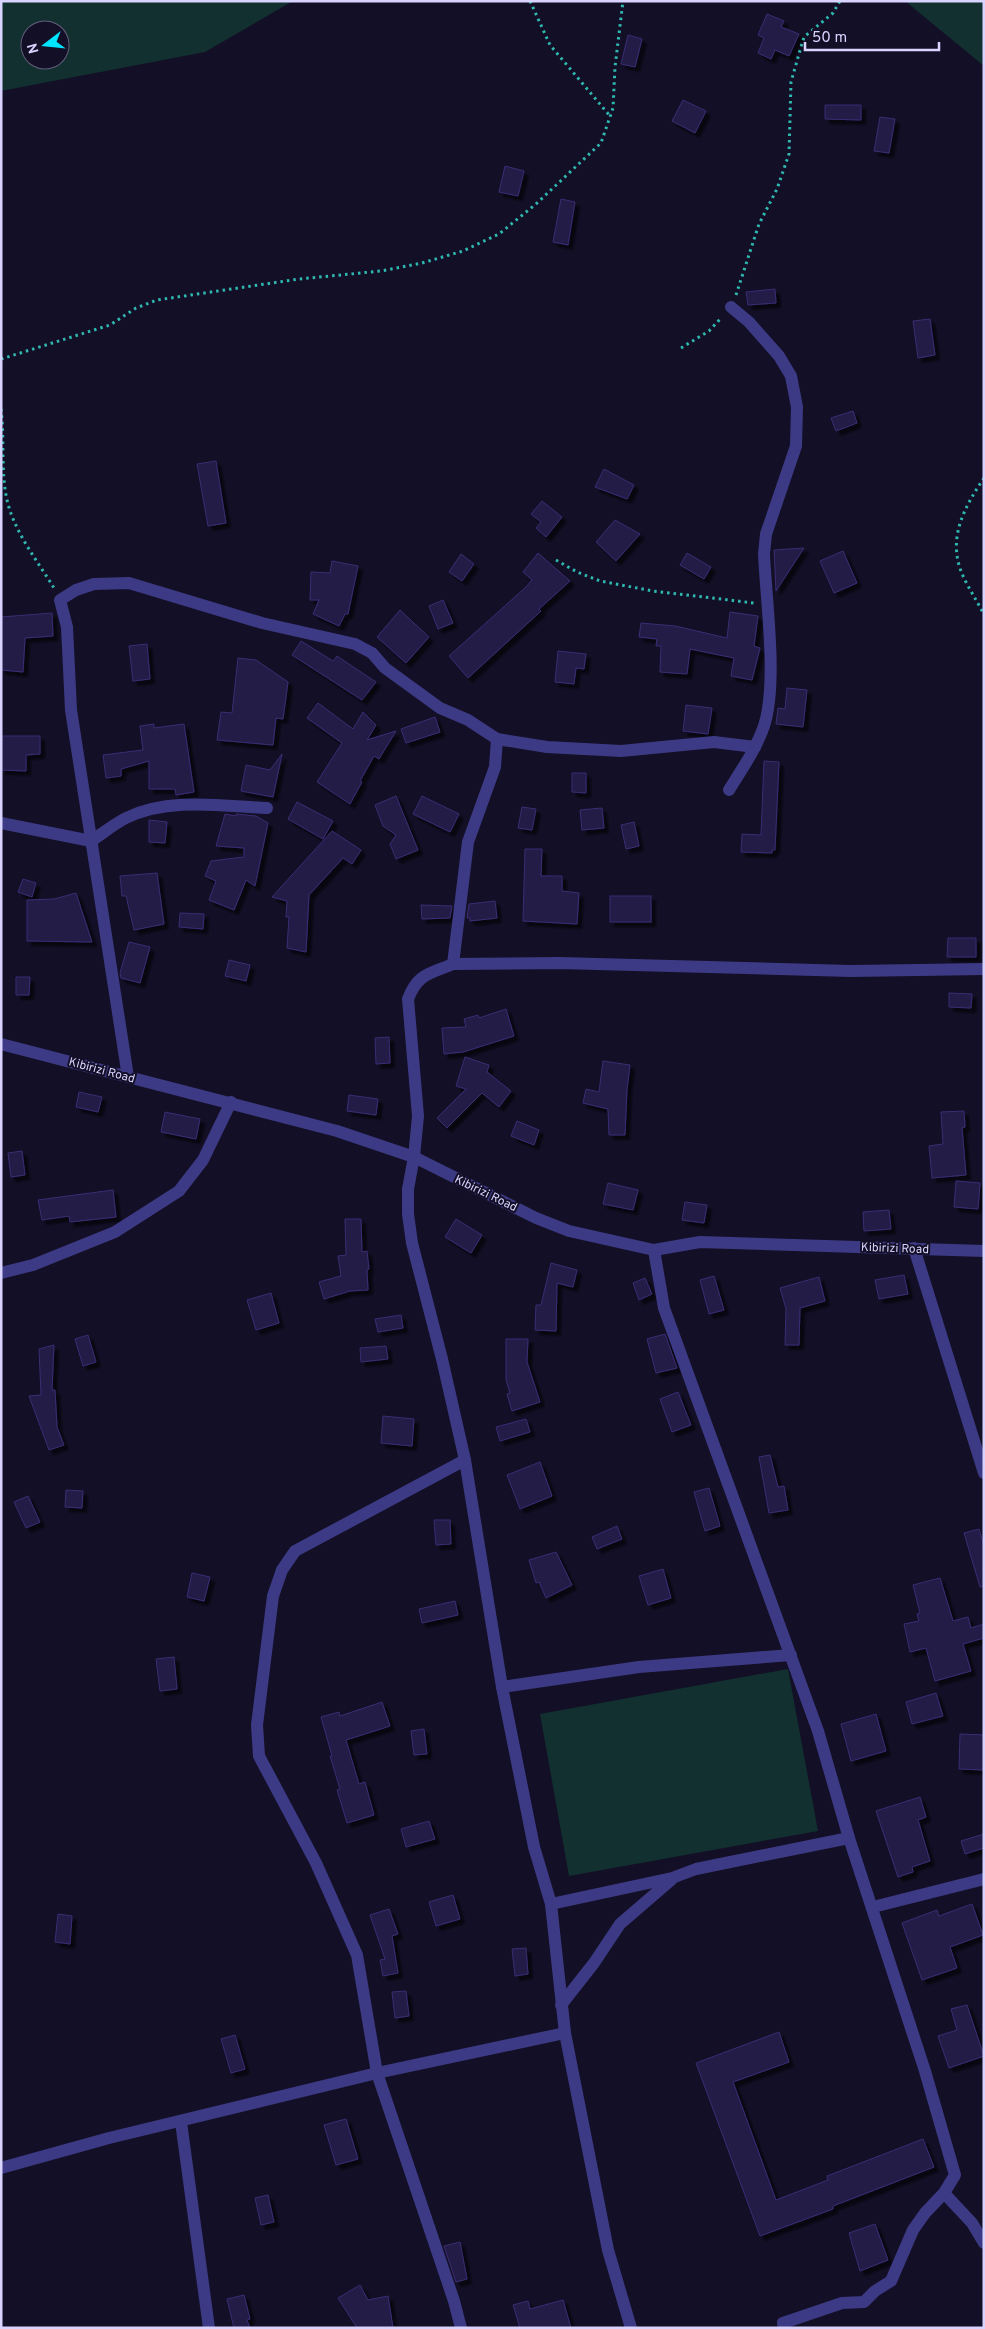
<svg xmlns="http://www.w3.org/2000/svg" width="985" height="2329" font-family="Overpass,sans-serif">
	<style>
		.green { fill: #12302f; fill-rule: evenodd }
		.building { fill: #241b47; stroke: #3b2d73; filter: url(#shadow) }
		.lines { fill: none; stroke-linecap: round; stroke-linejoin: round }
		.path { stroke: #2fb8b0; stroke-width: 3; stroke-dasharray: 2.5 4; stroke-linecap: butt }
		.minor { stroke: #3d3a85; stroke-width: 12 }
		.tertiary { stroke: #3d3a85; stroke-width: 12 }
		.labels { text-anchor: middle; stroke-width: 4; stroke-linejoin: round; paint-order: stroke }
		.street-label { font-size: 12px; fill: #d9d4ff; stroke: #130f26 }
	</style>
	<defs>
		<filter id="shadow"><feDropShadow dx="4.5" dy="4.5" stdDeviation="1" flood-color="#0009"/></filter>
	</defs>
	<rect width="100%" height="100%" fill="#130f26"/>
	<g class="green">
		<path d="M1,1H293L205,52L1,91ZM30,30H60V60H30Z"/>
		<polygon points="905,1 984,1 984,66"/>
		<polygon points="788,1669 818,1831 569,1876 540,1714"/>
	</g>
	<g class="building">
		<polygon points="767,14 784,21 781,27 799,34 789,56 775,50 771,59 758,53 764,38 758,35"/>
		<polygon points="628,35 642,39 635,67 621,64"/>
		<polygon points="683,100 706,111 695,133 672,121"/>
		<polygon points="825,105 861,105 861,120 825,119"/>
		<polygon points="880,117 895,119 889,153 874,151"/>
		<polygon points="505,166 524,171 518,196 499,192"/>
		<polygon points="561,199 575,202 568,245 553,242"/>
		<polygon points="775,289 776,303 748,305 746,292"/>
		<polygon points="930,319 935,355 918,358 913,321"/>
		<polygon points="853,411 857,423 836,431 831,418"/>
		<polygon points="216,461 226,523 208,526 197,464"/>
		<polygon points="604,469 634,485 627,499 595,487"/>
		<polygon points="542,501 562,517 546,537 536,528 541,522 531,514"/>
		<polygon points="615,520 640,534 616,561 596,542"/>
		<polygon points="804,548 776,591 774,550"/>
		<polygon points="843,551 857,583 834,593 820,561"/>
		<polygon points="538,553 570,581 539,609 541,611 468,678 449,656 526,587 532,580 523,572"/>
		<polygon points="687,553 711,567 704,579 680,565"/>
		<polygon points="461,554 474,564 462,581 449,572"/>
		<polygon points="332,561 358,566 348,614 345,614 339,626 313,614 319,600 310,600 311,572 330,573"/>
		<polygon points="443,600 453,623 438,629 429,606"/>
		<polygon points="400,610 429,637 406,663 377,637"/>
		<polygon points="730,612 758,616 754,646 760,648 752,680 731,676 734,658 690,649 687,674 660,672 661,646 656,646 657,639 639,637 641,623 675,626 727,638"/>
		<polygon points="52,613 53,636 25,638 23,672 1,670 1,617"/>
		<polygon points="301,641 333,661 337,656 376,682 362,700 292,655"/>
		<polygon points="147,644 150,679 133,681 129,646"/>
		<polygon points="558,651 586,654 584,669 576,668 574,684 555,682"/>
		<polygon points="238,658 256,660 288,682 283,719 276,718 273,745 217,740 221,712 232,713"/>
		<polygon points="787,688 807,690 803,727 776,724 778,708 785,709"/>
		<polygon points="318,703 353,729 363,712 376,725 367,740 396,731 379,759 374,756 360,781 362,782 350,804 317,782 342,743 307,718"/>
		<polygon points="686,705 712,708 708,734 683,731"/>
		<polygon points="435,717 440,732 406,743 401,729"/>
		<polygon points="154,724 154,728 184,724 194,792 176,795 175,789 149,789 149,761 121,769 121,776 106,778 103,755 143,750 140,726"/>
		<polygon points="1,736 40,736 40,754 26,755 26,771 1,770"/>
		<polygon points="282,754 273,797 241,791 246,765 270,770"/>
		<polygon points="764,761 779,762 775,850 772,850 772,853 741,852 742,834 761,835"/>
		<polygon points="572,773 586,773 586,793 572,792"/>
		<polygon points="396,796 418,850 396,859 390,844 396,835 383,826 375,805"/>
		<polygon points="422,796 459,814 450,832 413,814"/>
		<polygon points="297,802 333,821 323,839 288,819"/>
		<polygon points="522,807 536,809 532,830 518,828"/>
		<polygon points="602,808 604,828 582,830 580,810"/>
		<polygon points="225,814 236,816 236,814 256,816 268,823 255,886 246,880 234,910 209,900 216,881 205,876 211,861 244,857 244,848 216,846"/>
		<polygon points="149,820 167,822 165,843 149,842"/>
		<polygon points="634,822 639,846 626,849 621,825"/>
		<polygon points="332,831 361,850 352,864 343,858 309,895 306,952 287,948 289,917 286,917 287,901 272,897"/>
		<polygon points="525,849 542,849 541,876 562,876 562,891 579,893 577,924 523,921"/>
		<polygon points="157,873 164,924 134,930 126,896 122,896 120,876"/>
		<polygon points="23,879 36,883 32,897 18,892"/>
		<polygon points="76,893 92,942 27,941 27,900 54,899"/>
		<rect x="610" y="896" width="41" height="26"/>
		<polygon points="495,901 497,918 470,921 470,918 467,918 469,904"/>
		<polygon points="421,905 452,906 450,918 422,919"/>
		<polygon points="180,913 204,914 203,929 179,927"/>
		<polygon points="948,938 976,938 976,957 947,957"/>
		<polygon points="129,942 150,947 140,983 121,978 120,973"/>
		<polygon points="229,960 250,965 246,981 225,976"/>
		<polygon points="16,977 30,977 29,995 16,995"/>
		<polygon points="949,993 972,994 971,1008 949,1007"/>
		<polygon points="506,1009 514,1036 463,1052 444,1054 442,1028 466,1027 464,1019 478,1015 479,1018"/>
		<polygon points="389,1037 390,1063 376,1064 375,1038"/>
		<polygon points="465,1057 489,1065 487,1072 511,1091 499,1107 482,1093 447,1128 437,1118 466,1089 456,1086"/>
		<polygon points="603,1061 630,1065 627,1089 625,1135 609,1135 608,1109 583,1103 586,1089 599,1092"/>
		<polygon points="79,1092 102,1097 98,1112 76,1107"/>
		<polygon points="349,1095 378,1099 376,1115 347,1111"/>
		<polygon points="964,1111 965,1127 962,1128 966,1175 932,1178 929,1146 943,1144 941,1112"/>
		<polygon points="165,1112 200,1119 196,1139 161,1132"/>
		<polygon points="517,1121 539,1130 534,1145 511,1136"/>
		<polygon points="22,1151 25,1175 11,1177 8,1153"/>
		<polygon points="956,1181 980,1183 978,1209 954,1207"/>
		<polygon points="608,1183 638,1190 633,1210 603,1204"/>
		<polygon points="113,1190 116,1217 70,1222 69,1216 42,1220 38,1200"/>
		<polygon points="685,1202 707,1205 704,1223 682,1220"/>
		<polygon points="889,1210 891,1229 864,1231 863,1212"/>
		<polygon points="345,1219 361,1219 362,1252 367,1251 369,1269 367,1270 368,1290 350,1291 324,1299 319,1282 341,1276 338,1256 346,1255"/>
		<polygon points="456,1219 482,1235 471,1253 445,1237"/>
		<polygon points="551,1263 577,1270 573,1287 557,1283 556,1331 535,1330 536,1305 541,1305"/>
		<polygon points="904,1275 908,1294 879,1299 875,1280"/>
		<polygon points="714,1276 724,1310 709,1314 700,1280"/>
		<polygon points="819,1277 825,1301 800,1308 799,1345 785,1345 786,1309 780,1288"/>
		<polygon points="645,1278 652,1294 639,1300 633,1283"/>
		<polygon points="271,1293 279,1323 256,1330 247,1300"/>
		<polygon points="401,1315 403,1328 378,1332 375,1319"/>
		<polygon points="665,1334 677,1368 656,1373 647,1339"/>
		<polygon points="88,1335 96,1362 83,1366 75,1339"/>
		<polygon points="506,1339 528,1339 527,1362 540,1402 512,1411 507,1394 510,1393 506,1380"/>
		<polygon points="54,1345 52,1390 55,1390 57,1427 64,1445 49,1450 29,1396 41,1395 39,1349"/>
		<polygon points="386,1346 388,1359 361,1362 360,1348"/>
		<polygon points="678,1392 691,1425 672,1432 660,1399"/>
		<polygon points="383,1416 414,1419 412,1446 381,1443"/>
		<polygon points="526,1419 530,1432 500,1441 496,1427"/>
		<polygon points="770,1455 778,1487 784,1486 788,1510 769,1513 759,1457"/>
		<polygon points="540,1462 552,1496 520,1509 507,1475"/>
		<polygon points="709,1488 720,1526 705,1531 694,1492"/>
		<polygon points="66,1490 83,1491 82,1508 65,1507"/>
		<polygon points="28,1496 40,1522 26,1528 14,1502"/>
		<polygon points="434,1520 450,1520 451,1544 436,1545"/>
		<polygon points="617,1526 622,1539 597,1549 592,1537"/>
		<polygon points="979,1529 984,1546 984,1586 980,1587 964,1533"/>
		<polygon points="556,1552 572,1585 546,1598 539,1582 536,1583 529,1560"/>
		<polygon points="663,1569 671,1598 648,1605 639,1576"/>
		<polygon points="192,1573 210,1577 204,1601 187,1597"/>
		<polygon points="940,1578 953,1621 968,1617 971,1628 984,1624 984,1638 963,1644 971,1671 935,1681 926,1648 910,1652 904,1624 919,1621 917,1614 920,1613 913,1585"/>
		<polygon points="455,1601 458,1615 422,1623 419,1609"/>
		<polygon points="174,1657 177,1689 160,1691 156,1659"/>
		<polygon points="936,1693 943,1716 912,1724 906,1702"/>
		<polygon points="382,1702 390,1726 346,1740 359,1784 365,1782 374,1815 347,1823 337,1790 340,1789 330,1756 332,1756 321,1717 339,1712 340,1716"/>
		<polygon points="876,1714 886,1751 851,1761 841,1724"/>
		<polygon points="424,1729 427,1754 414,1755 411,1731"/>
		<polygon points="960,1734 984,1735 984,1770 959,1769"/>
		<polygon points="920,1797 926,1817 918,1820 930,1861 912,1867 913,1872 898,1877 876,1811"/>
		<polygon points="429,1821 435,1839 406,1847 401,1829"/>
		<polygon points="984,1834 984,1848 965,1854 961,1841"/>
		<polygon points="453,1895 460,1919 436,1926 429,1902"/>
		<polygon points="972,1904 983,1935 950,1947 957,1968 922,1980 902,1923 937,1910 939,1916"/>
		<polygon points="389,1909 398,1934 392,1936 398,1973 383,1976 380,1960 385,1959 370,1915"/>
		<polygon points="58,1914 72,1916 70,1944 55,1942"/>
		<polygon points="526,1948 528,1974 515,1976 512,1949"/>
		<polygon points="406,1991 409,2016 395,2018 392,1992"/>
		<polygon points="967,2005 984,2056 949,2068 938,2036 957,2030 951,2009"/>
		<polygon points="779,2032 789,2062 733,2082 776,2200 828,2180 827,2176 923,2139 934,2167 833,2206 833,2209 760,2236 696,2063"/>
		<polygon points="235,2035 245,2069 231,2073 221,2039"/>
		<polygon points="346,2119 358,2159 336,2165 324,2125"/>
		<polygon points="268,2195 274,2222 261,2225 255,2198"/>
		<polygon points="875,2224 888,2260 860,2271 849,2233"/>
		<polygon points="460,2242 467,2279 456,2282 444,2246"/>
		<polygon points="360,2285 368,2300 388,2296 393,2328 357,2328 338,2298"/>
		<polygon points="244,2295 250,2319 247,2320 250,2328 234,2328 227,2299"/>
		<polygon points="563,2300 571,2328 520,2328 513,2305 528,2301 530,2309"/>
	</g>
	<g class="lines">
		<g class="path">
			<polyline points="530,1 550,45 610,116"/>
			<polyline points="736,295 759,224 777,189 789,154 791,82 801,47 804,37 833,13 840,1"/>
			<polyline points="681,348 709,331 722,317"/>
			<polyline points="1,359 110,325 136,308 157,300 299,279 381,271 422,263 463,251 499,234 536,204 601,143 613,108 615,67 623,1"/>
			<path d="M1,409C5,440 0,474 8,504C16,534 38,562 54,588"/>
			<path d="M984,478C963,509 946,541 964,578C970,591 978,602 984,615"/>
			<polyline points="556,560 577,572 600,581 653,591 754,603"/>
		</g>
		<g class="minor">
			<path d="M497,739L495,767L468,842L453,964C430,974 418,973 408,999L418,1116L414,1157L408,1189V1214L412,1243L442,1359L465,1460L502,1687L534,1847L551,1904L565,2033L608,2250L631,2328"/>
			<path d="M729,790C742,769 756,749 764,726C778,683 766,601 764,554L766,534L796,446L797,407L791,376L779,356L749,322L731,307"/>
			<path d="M1,823L91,841C102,834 114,824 126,818C168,797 222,806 267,808"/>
			<polyline points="453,964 560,963 851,971 984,969"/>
			<polyline points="128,1077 71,710 67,627 60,600 76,590 94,584 129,583 262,623 355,644 372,653 385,668 440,708 468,720 497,739 547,747 621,751 714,742 755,747"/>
			<polyline points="914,1248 984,1473"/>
			<polyline points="654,1250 664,1308 818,1731 849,1838 925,2071 955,2175 944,2193 925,2213 913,2230 891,2281 875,2291 864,2302 842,2303 783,2323 784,2328"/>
			<polyline points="1,1273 33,1265 115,1232 179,1191 203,1160 231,1102"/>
			<polyline points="502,1687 639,1667 791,1655"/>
			<polyline points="551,1904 672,1878 696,1869 849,1838"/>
			<polyline points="873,1907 984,1879"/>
			<polyline points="561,2005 594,1963 620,1924 671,1880"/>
			<polyline points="181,2122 209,2328"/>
			<polyline points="1,2168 109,2138 377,2073 565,2033"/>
			<polyline points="944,2193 972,2223 984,2243"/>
			<polyline points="461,2328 454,2301 377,2073 357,1955 316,1863 259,1756 257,1725 273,1596 282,1570 295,1551 465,1460"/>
		</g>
		<polyline class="tertiary" points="1,1044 337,1131 414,1157 536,1218 569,1231 654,1250 700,1242 984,1251"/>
	</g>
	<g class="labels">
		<g class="street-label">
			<text transform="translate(102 1070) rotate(15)" y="4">Kibirizi Road</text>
			<text transform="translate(486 1193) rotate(26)" y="4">Kibirizi Road</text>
			<text transform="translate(895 1248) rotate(2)" y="4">Kibirizi Road</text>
		</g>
	</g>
	<rect width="985" height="2329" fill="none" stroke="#d9d4ff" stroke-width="5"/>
	<g transform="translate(45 45) rotate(254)"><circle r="24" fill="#130f26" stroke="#625e7d"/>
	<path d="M0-4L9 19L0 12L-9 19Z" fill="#00e5ff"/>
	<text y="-8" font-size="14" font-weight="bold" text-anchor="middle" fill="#d9d4ff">N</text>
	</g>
	<path d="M805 42v8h134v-8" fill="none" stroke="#d9d4ff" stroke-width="2.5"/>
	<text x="812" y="42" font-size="15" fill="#d9d4ff" stroke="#130f26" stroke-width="4" paint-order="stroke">50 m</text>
</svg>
